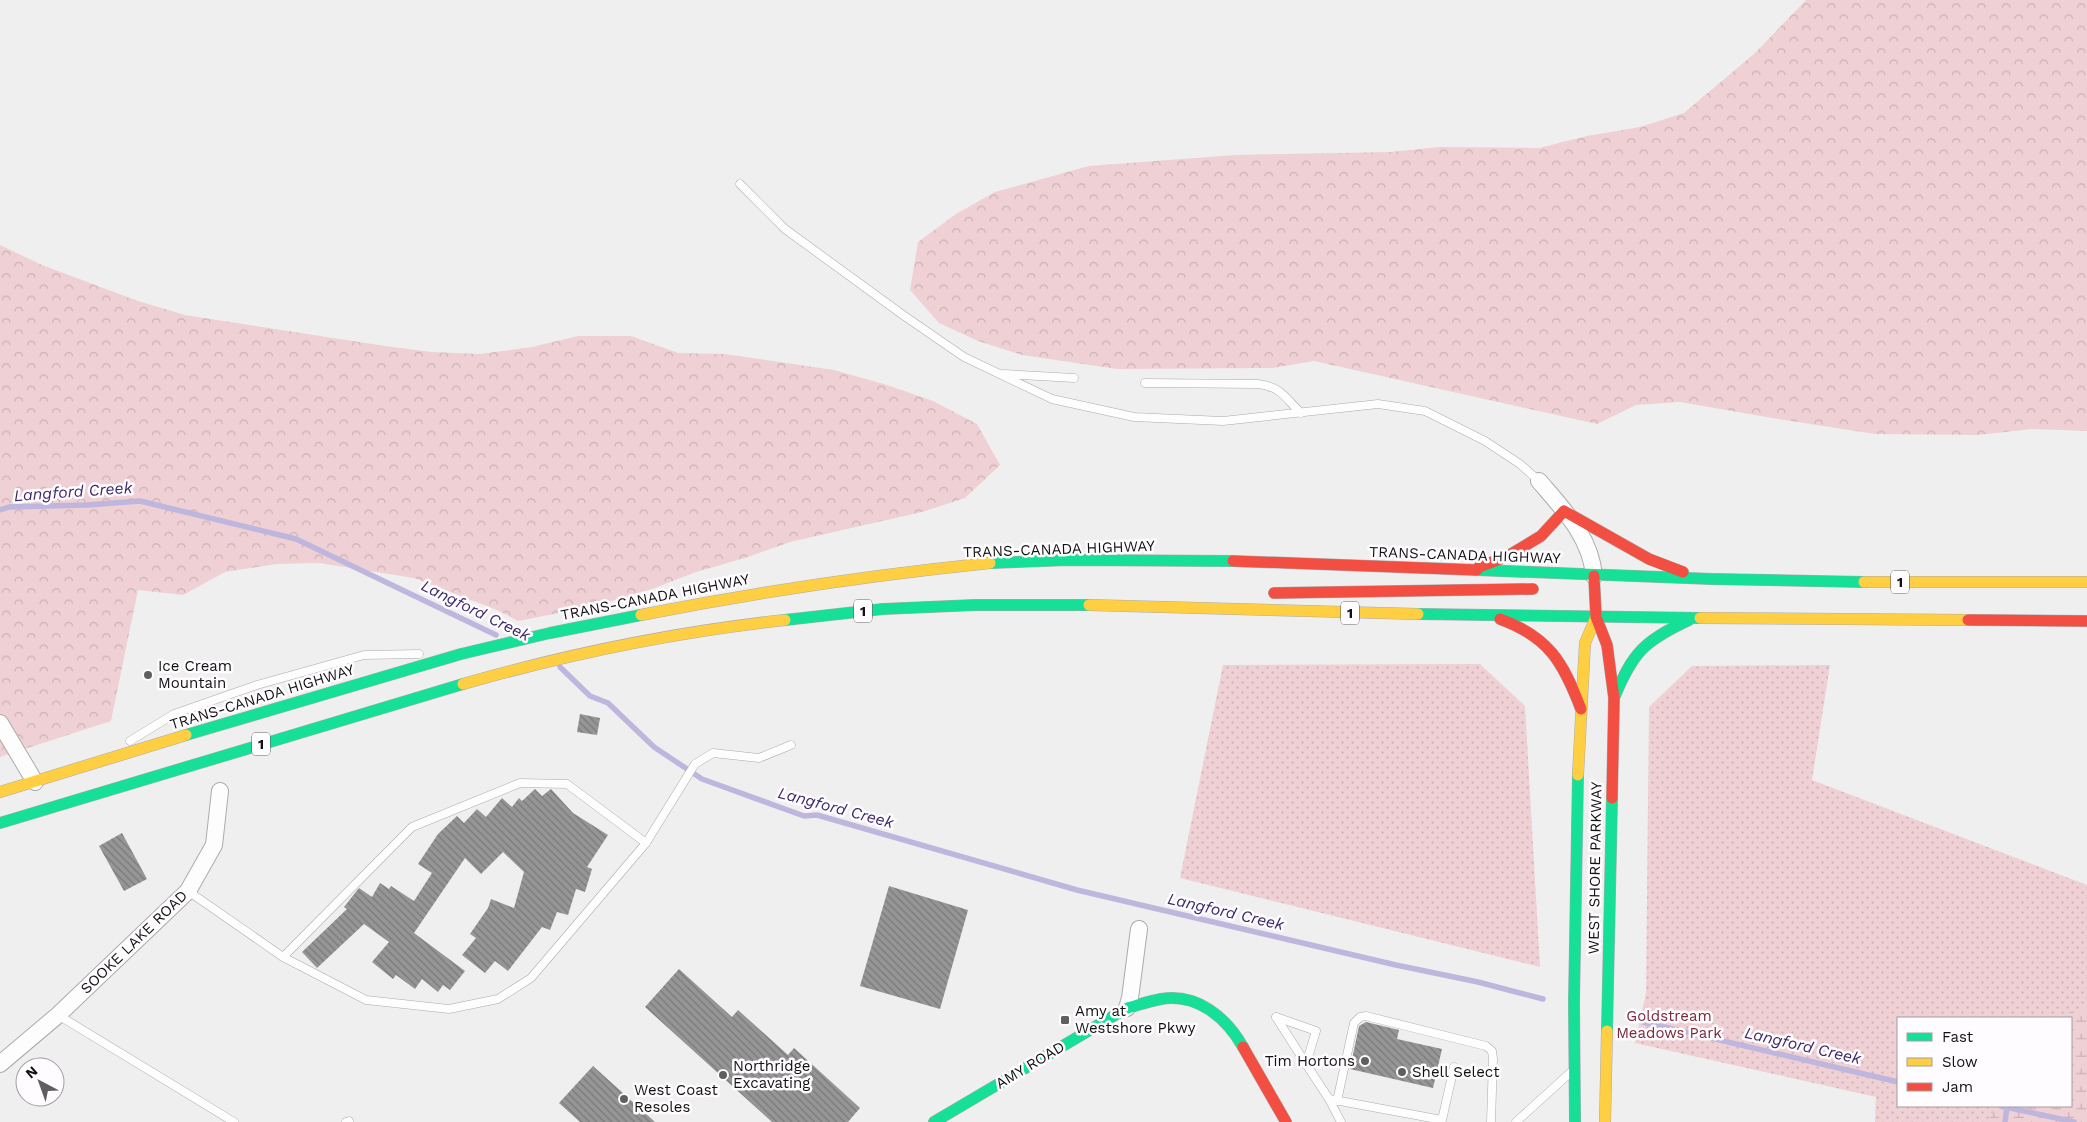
<svg xmlns="http://www.w3.org/2000/svg" width="2087" height="1122" font-family="'Work Sans',sans-serif">
	<style>
		.grass { fill: url(#grass-dots) }
		.forest { fill: url(#forest-crowns) }
		.wetland { fill: url(#wetland-marsh) }
		.lines { fill: none; stroke-linecap: round; stroke-linejoin: round }
		.stream { stroke: #beb6dd; stroke-width: 5.5 }
		.building { fill: url(#building-back-hatch) }
		.lane-casing { stroke: #acabac; stroke-width: 9 }
		.street-casing { stroke: #acabac; stroke-width: 18 }
		.fast-casing { stroke: #acabac; stroke-width: 12 }
		.slow-casing { stroke: #acabac; stroke-width: 12 }
		.jam-casing { stroke: #acabac; stroke-width: 12 }
		.lane { stroke: #fdfdfd; stroke-width: 8 }
		.street { stroke: #fdfdfd; stroke-width: 16 }
		.fast { stroke: #16e098; stroke-width: 11 }
		.slow { stroke: #ffcf43; stroke-width: 11 }
		.jam { stroke: #f24e42; stroke-width: 11 }
		.poi-dot { fill: #605f60; stroke: #fefcfe; stroke-width: 2 }
		.labels { text-anchor: middle; stroke-width: 5; stroke-linejoin: round; paint-order: stroke }
		.shield { fill: #fefcfe; stroke: #5a5859; stroke-width: 1 }
		.shield-label { font-size: 14px; font-weight: bold; fill: #131212 }
		.street-label { font-size: 15px; fill: #131212; stroke: #fefcfe }
		.poi-label { font-size: 15px; fill: #131212; stroke: #fefcfe; text-anchor: start }
		.park-label { font-size: 15px; fill: #772a39; stroke: #fefcfe }
		.water-label { font-size: 16px; font-style: italic; fill: #3b2969; stroke: #fefcfe }
	</style>
	<defs>
		<pattern id="grass-dots" width="8" height="8" patternUnits="userSpaceOnUse" patternTransform="scale(1.25)"><rect width="8" height="8" fill="#efd0d4"/><path d="M2 2h.1M6 6h.1" fill="none" stroke="#ccb2b5" stroke-width="1.8" stroke-linecap="round"/></pattern>
		<pattern id="forest-crowns" width="20" height="18" patternUnits="userSpaceOnUse" patternTransform="scale(1.25)"><rect width="20" height="18" fill="#efd0d4"/><path d="M2 6a3 3 0 1 1 6 0M12 15a3 3 0 1 1 6 0" fill="none" stroke="#ccb2b5"/></pattern>
		<pattern id="wetland-marsh" width="20" height="14" patternUnits="userSpaceOnUse" patternTransform="scale(1.25)"><rect width="20" height="14" fill="#efd0d4"/><path d="M1 5h8M5 5V1M11 12h8M15 12V8" fill="none" stroke="#ccb2b5"/></pattern>
		<pattern id="building-back-hatch" width="6" height="6" patternUnits="userSpaceOnUse" patternTransform="scale(1.25)"><rect width="6" height="6" fill="#969696"/><path d="M-1 5l2 2M0 0l6 6M5-1l2 2" fill="none" stroke="#797979"/></pattern>
	</defs>
	<rect width="100%" height="100%" fill="#f0eff0"/>
	<g class="grass">
		<polygon points="1480,664 1525,706 1540,967 1180,878 1223,665"/>
		<polygon points="1830,665 1812,780 2087,885 2087,1032 2071,1018 1898,1018 1898,1106 2071,1106 2087,1122 1875,1122 1876,1097 1635,1043 1646,993 1649,707 1692,666"/>
	</g>
	<g class="forest">
		<polygon points="1806,0 2087,0 2087,431 2032,429 1978,435 1875,434 1778,419 1680,402 1636,405 1597,424 1314,361 1273,368 1117,369 1022,355 978,341 939,323 910,290 918,242 956,214 995,192 1089,166 1235,155 1390,152 1439,147 1539,148 1587,136 1640,127 1684,113 1755,53"/>
		<polygon points="0,245 42,265 138,301 185,315 385,346 431,352 480,354 532,347 578,336 631,336 678,353 725,354 834,370 887,385 933,401 977,424 1000,465 965,498 922,512 790,542 745,558 696,572 652,589 595,606 518,621 497,610 414,578 319,563 276,564 225,572 183,595 138,590 111,721 0,757"/>
	</g>
	<polygon class="wetland" points="2087,1005 2087,1122 1988,1122 1996,1106 2071,1106 2071,1018 2056,1018"/>
	<g class="lines">
		<g class="stream">
			<polyline points="0,510 9,507 87,505 140,501 296,539 496,635"/>
			<polyline points="560,667 590,696 608,703 654,747 702,779 804,816 817,815 1077,890 1396,965 1478,982 1543,999"/>
			<polyline points="1643,1022 1898,1082"/>
			<polyline points="2001,1106 2074,1122"/>
			<polyline points="2005,1122 2007,1107"/>
		</g>
	</g>
	<g class="building">
		<polygon points="580,714 600,718 597,735 577,732"/>
		<polygon points="535,789 542,796 551,789 573,813 608,835 587,867 592,869 585,892 576,889 568,915 557,912 550,930 542,927 508,971 495,961 485,973 462,955 476,938 470,934 488,908 491,899 514,908 524,872 503,852 481,874 465,858 414,933 465,971 450,990 443,985 438,992 422,979 415,989 396,975 393,979 372,962 389,942 364,924 317,968 302,952 347,909 344,907 359,888 372,897 380,883 389,889 391,886 414,901 432,873 418,864 438,834 457,816 464,823 477,809 486,817 502,798 512,807 519,798 522,801"/>
		<polygon points="122,833 147,879 124,891 99,846"/>
		<polygon points="889,886 968,910 940,1009 860,986"/>
		<polygon points="679,969 732,1017 738,1010 788,1055 794,1048 860,1108 848,1122 772,1122 645,1007"/>
		<polygon points="1366,1022 1399,1030 1397,1039 1442,1049 1433,1088 1350,1069 1359,1026"/>
		<polygon points="593,1066 655,1122 580,1122 559,1103"/>
	</g>
	<g class="lines">
		<defs>
			<g id="lane">
				<polyline points="740,184 785,229 903,315 964,357 1052,399 1134,417 1223,421 1378,404 1425,411 1485,441 1520,464 1539,481"/>
				<polyline points="1004,374 1074,378"/>
				<path d="M1145,383L1258,384C1282,387 1285,398 1301,413"/>
				<polyline points="130,741 174,714 257,685 364,655 419,654"/>
				<polyline points="188,891 283,957 366,1000 449,1009 498,999 531,978 646,843 695,764 713,753 759,758 791,745"/>
				<polyline points="283,957 412,827 520,783 567,784 646,843"/>
				<polyline points="58,1015 234,1122"/>
				<polyline points="1276,1017 1316,1031 1306,1064 1329,1099 1442,1120 1454,1067"/>
				<polyline points="1276,1017 1306,1064"/>
				<polyline points="1329,1099 1341,1122"/>
				<polyline points="1337,1101 1354,1023 1360,1017 1366,1016 1486,1046 1492,1051 1493,1059 1491,1122"/>
				<polyline points="346,1122 349,1121"/>
				<polyline points="1516,1122 1571,1072"/>
			</g>
			<g id="street">
				<path d="M1539,481C1563,509 1591,537 1594,576"/>
				<polyline points="0,723 35,782"/>
				<polyline points="1127,1008 1130,998 1139,929"/>
				<polyline points="0,1064 58,1015 188,891 214,845 220,791"/>
			</g>
			<g id="fast">
				<polyline points="990,563 1068,560 1233,561"/>
				<polyline points="1477,570 1712,579 1864,582"/>
				<polyline points="1418,614 1700,618"/>
				<polyline points="785,620 883,609 975,605 1089,605"/>
				<path d="M1614,698C1633,652 1644,641 1689,620"/>
				<polyline points="186,735 461,654 550,633 641,615"/>
				<polyline points="0,823 463,684"/>
				<polyline points="1607,1031 1612,798"/>
				<path d="M934,1122L1127,1008C1138,1005 1150,1001 1161,999C1197,993 1226,1017 1243,1047"/>
				<polyline points="1575,1122 1574,1001 1578,775"/>
			</g>
			<g id="slow">
				<polyline points="1864,582 2087,582"/>
				<polyline points="1089,605 1418,614"/>
				<path d="M641,615C757,592 872,575 990,563"/>
				<polyline points="1700,618 1968,620"/>
				<path d="M463,684C568,654 675,632 785,620"/>
				<polyline points="1578,775 1585,643 1596,617"/>
				<polyline points="0,792 186,735"/>
				<polyline points="1605,1122 1607,1031"/>
			</g>
			<g id="jam">
				<polyline points="1233,561 1477,570"/>
				<polyline points="1479,567 1508,556 1541,536 1564,511 1649,559 1683,572"/>
				<polyline points="1594,576 1596,617 1607,645 1614,698 1612,798"/>
				<polyline points="1274,593 1533,589"/>
				<path d="M1500,619C1549,637 1563,662 1581,709"/>
				<polyline points="1968,620 2087,621"/>
				<polyline points="1243,1047 1286,1122"/>
			</g>
		</defs>
		<use href="#lane" class="lane-casing"/>
		<use href="#street" class="street-casing"/>
		<use href="#fast" class="fast-casing"/>
		<use href="#slow" class="slow-casing"/>
		<use href="#jam" class="jam-casing"/>
		<use href="#lane" class="lane"/>
		<use href="#street" class="street"/>
		<use href="#fast" class="fast"/>
		<use href="#slow" class="slow"/>
		<use href="#jam" class="jam"/>
	</g>
	<g class="poi-dot">
		<circle cx="148" cy="675" r="5"/>
		<rect x="1060" y="1015" width="10" height="10" rx="2.5"/>
		<circle cx="1365" cy="1061" r="5"/>
		<circle cx="1402" cy="1072" r="5"/>
		<circle cx="723" cy="1075" r="5"/>
		<circle cx="624" cy="1099" r="5"/>
	</g>
	<g class="labels">
		<g class="shield">
			<rect x="1891" y="570.5" width="18" height="23" rx="4"/>
			<rect x="854" y="599.5" width="18" height="23" rx="4"/>
			<rect x="1341" y="601.5" width="18" height="23" rx="4"/>
			<rect x="252" y="732.5" width="18" height="23" rx="4"/>
		</g>
		<g class="shield-label">
			<text x="1900" y="587">1</text>
			<text x="863" y="616">1</text>
			<text x="1350" y="618">1</text>
			<text x="261" y="749">1</text>
		</g>
		<g class="street-label">
			<text transform="translate(1059 549) rotate(-2)" y="5">TRANS-CANADA HIGHWAY</text>
			<text transform="translate(1465 555) rotate(2)" y="5">TRANS-CANADA HIGHWAY</text>
			<text transform="translate(655 597) rotate(-11)" y="5">TRANS-CANADA HIGHWAY</text>
			<text transform="translate(262 697) rotate(-17)" y="5">TRANS-CANADA HIGHWAY</text>
			<text transform="translate(1595 868) rotate(-89)" y="5">WEST SHORE PARKWAY</text>
			<text transform="translate(134 942) rotate(-44)" y="5">SOOKE LAKE ROAD</text>
			<text transform="translate(1030 1065) rotate(-31)" y="5">AMY ROAD</text>
		</g>
		<g class="poi-label">
			<text x="158" y="671">Ice Cream<tspan x="158" dy="17">Mountain</tspan></text>
			<text x="1075" y="1016">Amy at<tspan x="1075" dy="17">Westshore Pkwy</tspan></text>
			<text x="1355" y="1066" text-anchor="end">Tim Hortons</text>
			<text x="733" y="1071">Northridge<tspan x="733" dy="17">Excavating</tspan></text>
			<text x="1412" y="1077">Shell Select</text>
			<text x="634" y="1095">West Coast<tspan x="634" dy="17">Resoles</tspan></text>
		</g>
		<g class="park-label">
			<text x="1669" y="1021">Goldstream<tspan x="1669" dy="17">Meadows Park</tspan></text>
		</g>
		<g class="water-label">
			<text transform="translate(73 491) rotate(-4)" y="6">Langford Creek</text>
			<text transform="translate(476 610) rotate(26)" y="6">Langford Creek</text>
			<text transform="translate(836 807) rotate(15)" y="6">Langford Creek</text>
			<text transform="translate(1226 911) rotate(13)" y="6">Langford Creek</text>
			<text transform="translate(1803 1045) rotate(13)" y="6">Langford Creek</text>
		</g>
	</g>
	<rect x="1897" y="1017" width="175" height="90" fill="#fefcfe" stroke="#a09ea0"/>
	<rect x="1907" y="1033" width="25" height="8" fill="#16e098" stroke="#a09ea0"/>
	<text x="1942" y="1042" font-size="15" fill="#131212">Fast</text>
	<rect x="1907" y="1058" width="25" height="8" fill="#ffcf43" stroke="#a09ea0"/>
	<text x="1942" y="1067" font-size="15" fill="#131212">Slow</text>
	<rect x="1907" y="1083" width="25" height="8" fill="#f24e42" stroke="#a09ea0"/>
	<text x="1942" y="1092" font-size="15" fill="#131212">Jam</text>
	<g transform="translate(40 1082) rotate(319)"><circle r="24" fill="#fefcfe" stroke="#a09ea0"/>
	<path d="M0-4L9 19L0 12L-9 19Z" fill="#605f60"/>
	<text y="-8" font-size="14" font-weight="bold" text-anchor="middle" fill="#131212">N</text>
	</g>
</svg>
